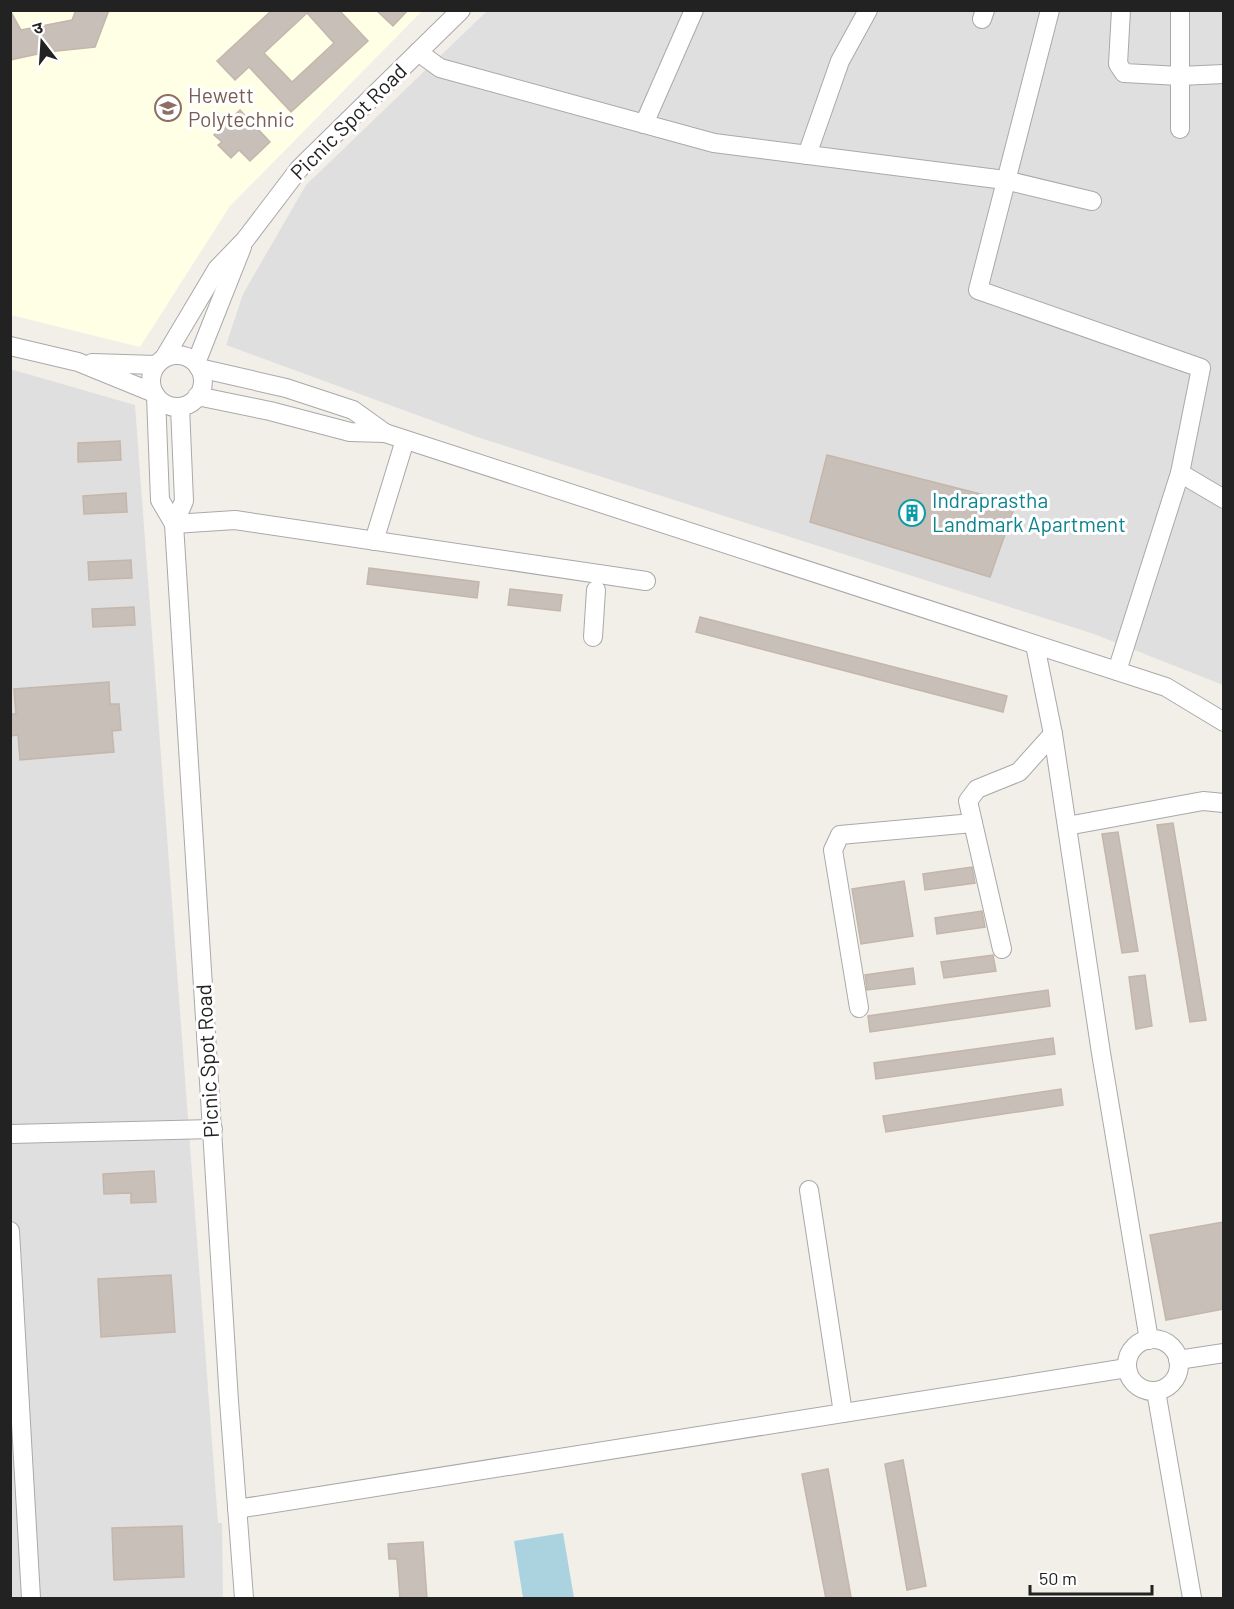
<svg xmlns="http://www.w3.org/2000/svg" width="1234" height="1609" font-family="Barlow,'Noto Sans Devanagari',sans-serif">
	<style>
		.residential { fill: #e0dfdf }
		.education { fill: #ffffe5 }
		.water { fill: #aad3df }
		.building { fill: #c7bfb8; stroke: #c4b6ab; stroke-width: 1.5; fill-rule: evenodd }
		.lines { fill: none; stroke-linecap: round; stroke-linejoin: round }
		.minor-casing { stroke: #a9a9a9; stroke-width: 20 }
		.minor { stroke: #fff; stroke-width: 18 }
		.labels { text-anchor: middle; stroke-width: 6; stroke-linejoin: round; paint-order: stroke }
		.education-label { font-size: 21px; fill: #785e54; stroke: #fff; text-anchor: start }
		.street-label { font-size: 21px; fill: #222; stroke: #fff }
		.culture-label { font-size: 21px; fill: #0d838f; stroke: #fff; text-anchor: start }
	</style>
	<rect width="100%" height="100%" fill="#f2efe9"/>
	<g class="residential">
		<polygon points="487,11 1223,11 1223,685 1094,634 477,437 226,345 243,294 306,185"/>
		<polygon points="10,369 135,405 218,1523 222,1523 223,1598 11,1598"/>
	</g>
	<polygon class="education" points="10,11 422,11 230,206 140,347 11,315"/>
	<polygon class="water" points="563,1533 574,1598 523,1598 514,1541"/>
	<g class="building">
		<polygon points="10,10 21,30 72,20 76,10 109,10 95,47 47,52 10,60"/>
		<path d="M272,10H339L368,41L291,112L249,67L235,80L217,61ZM307,13L334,43L292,82L264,53Z"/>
		<polygon points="376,10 408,10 393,26"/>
		<polygon points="240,110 270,142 250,161 239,150 231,158 218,145 222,142 214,135"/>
		<polygon points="120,441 121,460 78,462 78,443"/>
		<polygon points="827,455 1016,503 990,577 810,522"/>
		<polygon points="126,493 127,512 84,514 83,496"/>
		<polygon points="131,560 132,578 89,580 88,562"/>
		<polygon points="369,568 479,582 477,598 367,584"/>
		<polygon points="510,589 562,595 560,611 508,605"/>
		<polygon points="134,607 135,625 93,627 92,609"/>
		<polygon points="700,617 1007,696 1003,712 696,632"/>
		<polygon points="109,682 110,704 119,704 121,730 112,731 114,752 20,760 18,735 10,736 10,714 16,714 14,689"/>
		<polygon points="1173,823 1206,1020 1190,1022 1157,825"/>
		<polygon points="1118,832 1138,951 1122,953 1102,834"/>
		<polygon points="972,867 975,883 925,890 923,874"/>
		<polygon points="904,881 913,936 861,944 852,889"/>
		<polygon points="982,911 985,927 937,934 935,918"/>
		<polygon points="993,955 996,971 944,978 941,962"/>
		<polygon points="913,968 915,984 867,990 865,975"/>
		<polygon points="1145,975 1152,1026 1136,1029 1129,977"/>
		<polygon points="1048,990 1050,1006 870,1032 868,1016"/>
		<polygon points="1053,1038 1055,1054 876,1079 874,1063"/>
		<polygon points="1061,1089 1063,1105 886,1132 883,1116"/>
		<polygon points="154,1171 156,1202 131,1203 131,1193 104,1194 103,1174"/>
		<polygon points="1224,1222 1224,1309 1166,1320 1150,1235"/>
		<polygon points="171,1275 175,1332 101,1337 98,1279"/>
		<polygon points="903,1460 926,1586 907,1590 885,1464"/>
		<polygon points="828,1469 851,1597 842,1599 826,1599 802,1474"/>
		<polygon points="182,1526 184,1577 114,1580 112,1528"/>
		<polygon points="423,1542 427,1599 400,1599 397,1559 389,1559 388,1544"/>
	</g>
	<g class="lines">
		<defs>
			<g id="minor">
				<polyline points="1050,10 978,290 1201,368 1180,473 1117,671"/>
				<polyline points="1121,10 1118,64 1124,73 1180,76 1224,74"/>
				<polyline points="982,19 985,10"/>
				<polyline points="418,52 440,68 714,143 1005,180 1092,201"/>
				<polyline points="644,124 694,10"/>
				<polyline points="1180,129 1180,10"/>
				<polyline points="807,155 840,61 868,10"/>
				<polyline points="10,346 78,362 154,393"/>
				<circle cx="177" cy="381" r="26"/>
				<polyline points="164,358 217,269 245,240 299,169 461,10"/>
				<polyline points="92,363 156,365"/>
				<polyline points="196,363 242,247"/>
				<polyline points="199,368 286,388 353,410 385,433"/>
				<polyline points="156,396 160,500 174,524 229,1401 244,1598"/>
				<polyline points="197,396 270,411 350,432 385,433 1166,687 1224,722"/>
				<polyline points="1180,473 1224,499"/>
				<polyline points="174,524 235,520 646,581"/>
				<polyline points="174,524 184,501 180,407"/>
				<polyline points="374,541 405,440"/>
				<polyline points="593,637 596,590"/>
				<polyline points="1035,645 1053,734 1101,1053 1149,1340"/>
				<polyline points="973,823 968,801 977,789 1019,772 1053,734"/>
				<polyline points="1067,826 1203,801 1224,803"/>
				<polyline points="859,1008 833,850 840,835 973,823 1002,949"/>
				<polyline points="10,1134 213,1129"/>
				<polyline points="809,1190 843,1413"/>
				<polyline points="10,1231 31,1598"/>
				<circle cx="1153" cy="1365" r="26"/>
				<polyline points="1178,1360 1224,1353"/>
				<polyline points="1156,1391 1192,1598"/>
				<polyline points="237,1509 1127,1368"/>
			</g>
		</defs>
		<use href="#minor" class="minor-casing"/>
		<use href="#minor" class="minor"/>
	</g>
	<defs>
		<symbol id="university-ring" viewBox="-11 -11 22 22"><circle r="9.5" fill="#fff" stroke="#8d6e63" stroke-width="1.5"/><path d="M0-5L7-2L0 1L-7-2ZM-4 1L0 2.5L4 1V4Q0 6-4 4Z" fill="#8d6e63"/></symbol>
		<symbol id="building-ring" viewBox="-11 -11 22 22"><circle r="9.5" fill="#fff" stroke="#0f9aa8" stroke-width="1.5"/><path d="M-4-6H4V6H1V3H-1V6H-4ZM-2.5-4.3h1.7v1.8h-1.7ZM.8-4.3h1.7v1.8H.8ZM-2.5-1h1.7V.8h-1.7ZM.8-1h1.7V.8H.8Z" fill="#0f9aa8"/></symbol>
	</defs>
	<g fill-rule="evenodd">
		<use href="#university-ring" x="153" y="93" width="30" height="30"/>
		<use href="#building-ring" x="897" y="498" width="30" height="30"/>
	</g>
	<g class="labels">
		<g class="education-label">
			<text x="188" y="103">Hewett<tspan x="188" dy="24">Polytechnic</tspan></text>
		</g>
		<g class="street-label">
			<text transform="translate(349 122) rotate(-45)" y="7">Picnic Spot Road</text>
			<text transform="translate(208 1061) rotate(-93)" y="7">Picnic Spot Road</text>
		</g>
		<g class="culture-label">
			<text x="932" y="508">Indraprastha<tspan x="932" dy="24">Landmark Apartment</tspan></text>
		</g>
	</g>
	<rect width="1234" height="1609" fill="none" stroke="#222222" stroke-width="24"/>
	<g transform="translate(42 42) rotate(343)" stroke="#ffffff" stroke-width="4.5" paint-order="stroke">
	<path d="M0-4.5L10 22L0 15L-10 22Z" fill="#222222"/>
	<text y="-9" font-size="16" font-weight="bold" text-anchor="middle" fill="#222222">उ</text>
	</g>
	<path d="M1030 1585v9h122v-9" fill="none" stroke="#222222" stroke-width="3"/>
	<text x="1039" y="1585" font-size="18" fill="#222222" stroke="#ffffff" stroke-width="4.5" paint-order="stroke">50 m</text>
</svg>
